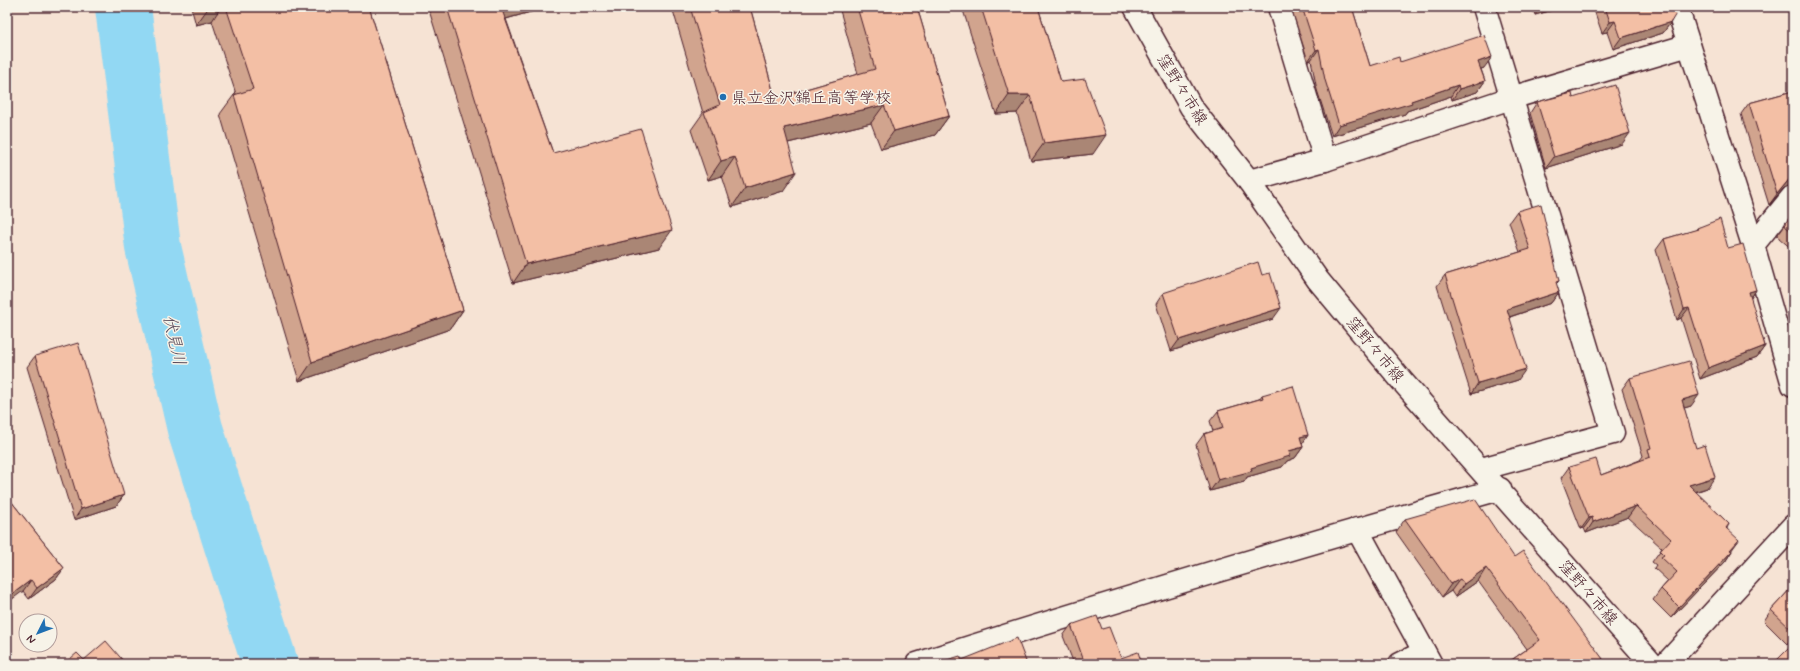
<svg xmlns="http://www.w3.org/2000/svg" width="1800" height="671" font-family="Mynerve,'Klee One',sans-serif">
	<style>
		.lines { fill: none; stroke-linecap: round; stroke-linejoin: round }
		.river { stroke: #92d8f3; stroke-width: 56 }
		.street-casing { stroke: #4a1f2b; stroke-width: 25 }
		.secondary-casing { stroke: #4a1f2b; stroke-width: 25 }
		.street { stroke: #f7f3e8; stroke-width: 22 }
		.secondary { stroke: #f7f3e8; stroke-width: 22 }
		.wall { fill: #d1a48e; stroke: #4a1f2b }
		.shaded-wall { fill: #aa8674; stroke: #4a1f2b }
		.building { fill: #f3bfa5; stroke: #4a1f2b }
		.poi-dot { fill: #1f6fb2; stroke: #f7f3e8; stroke-width: 1.5 }
		.labels { text-anchor: middle; stroke-width: 3; stroke-linejoin: round; paint-order: stroke }
		.street-label { font-size: 16px; fill: #4a1f2b; stroke: #f7f3e8 }
		.poi-label { font-size: 16px; fill: #4a1f2b; stroke: #f7f3e8; text-anchor: start }
		.water-label { font-size: 17px; font-style: italic; fill: #5c4d5d; stroke: #f7f3e8 }
	</style>
	<rect width="100%" height="100%" fill="#f6e3d4"/>
	<filter id="ink" filterUnits="userSpaceOnUse"><feTurbulence type="fractalNoise" baseFrequency=".025" numOctaves="2"/><feDisplacementMap in="SourceGraphic" scale="8" xChannelSelector="R" yChannelSelector="G"/><feConvolveMatrix kernelMatrix="1 2 1 2 8 2 1 2 1" color-interpolation-filters="sRGB"/></filter>
	<g filter="url(#ink)">
		<g class="lines">
			<polyline class="river" points="123,7 153,247 195,429 270,664"/>
			<defs>
				<g id="street">
					<polyline points="1279,7 1325,160"/>
					<polyline points="1677,7 1753,245 1793,385"/>
					<polyline points="1249,181 1325,160 1511,98 1689,45"/>
					<polyline points="1753,245 1793,196"/>
					<polyline points="1481,469 1613,433 1484,7"/>
					<polyline points="1357,529 1431,664"/>
					<path d="M917,664C1110,602 1304,544 1500,489"/>
					<polyline points="1400,664 1424,652"/>
					<polyline points="1666,664 1793,526"/>
				</g>
				<polyline id="secondary" points="1135,7 1191,107 1249,181 1318,280 1402,381 1652,664"/>
			</defs>
			<use href="#street" class="street-casing"/>
			<use href="#secondary" class="secondary-casing"/>
			<use href="#street" class="street"/>
			<use href="#secondary" class="secondary"/>
		</g>
		<g class="wall">
			<polygon points="191,7 369,7 463,310 450,329 299,381 220,114 234,95 236,94 212,21 196,25"/>
			<polygon points="428,7 548,7 506,19 553,153 659,248 513,283"/>
			<polygon points="672,7 750,7 775,98 858,74 839,7 917,7 949,116 935,135 881,149 871,123 788,143 783,191 732,207 722,176 708,180 691,130 703,113"/>
			<polygon points="962,7 1038,7 1061,82 1093,154 1031,161 1017,113 996,114"/>
			<polygon points="1291,7 1352,7 1370,66 1400,62 1484,68 1481,69 1485,81 1477,92 1452,100 1451,96 1407,111 1405,114 1332,136 1317,90 1311,60 1308,61"/>
			<polygon points="1532,7 1563,7 1535,15"/>
			<polygon points="1593,7 1675,7 1671,22 1663,33 1613,49 1607,32 1602,33"/>
			<polygon points="1793,91 1793,184 1784,188 1769,205 1741,114 1749,103"/>
			<polygon points="1573,98 1622,144 1546,168 1530,113 1537,102"/>
			<polygon points="1517,211 1559,281 1556,284 1559,292 1551,303 1510,317 1518,380 1471,394 1437,286 1445,275 1520,252 1509,222"/>
			<polygon points="1793,214 1793,250 1779,238 1778,234"/>
			<polygon points="1697,228 1728,248 1756,290 1750,299 1765,346 1757,357 1700,379 1681,318 1677,320 1656,250 1664,239 1696,230"/>
			<polygon points="1163,293 1273,319 1171,351 1156,304"/>
			<polygon points="35,356 124,495 116,506 74,520 27,367"/>
			<polygon points="1630,378 1691,406 1684,408 1707,488 1696,492 1729,524 1727,528 1732,551 1725,562 1671,618 1653,600 1661,589 1668,581 1654,568 1656,565 1652,562 1662,548 1628,517 1586,533 1584,528 1581,529 1561,478 1569,467 1601,475 1640,460 1643,456 1622,389"/>
			<polygon points="1262,395 1308,435 1302,444 1303,447 1295,458 1287,461 1282,467 1247,477 1244,482 1210,491 1196,445 1204,434 1213,431 1210,421 1218,411 1259,399"/>
			<polygon points="7,496 64,568 56,579 29,599 23,591"/>
			<polygon points="1405,519 1514,557 1603,659 1599,664 1506,664 1527,649 1478,581 1455,597 1451,591 1442,597 1396,532"/>
			<polygon points="1793,586 1793,638 1787,644 1764,621 1771,610"/>
			<polygon points="1071,625 1102,629 1121,658 1142,664 1074,664 1063,636"/>
		</g>
		<g class="shaded-wall">
			<polygon points="209,7 221,7 212,21 196,25"/>
			<polygon points="500,7 548,7 488,24"/>
			<polygon points="1540,7 1563,7 1535,15"/>
			<polygon points="1615,21 1607,32 1602,33 1610,22"/>
			<polygon points="1671,22 1663,33 1613,49 1621,38"/>
			<polygon points="1319,49 1311,60 1308,61 1316,50"/>
			<polygon points="1492,57 1484,68 1470,73 1478,62"/>
			<polygon points="1485,81 1477,92 1452,100 1459,89"/>
			<polygon points="1458,85 1451,96 1407,111 1405,114 1332,136 1339,125"/>
			<polygon points="1009,95 1030,95 1017,113 996,114"/>
			<polygon points="884,105 871,123 771,147 784,128"/>
			<polygon points="949,116 935,135 881,149 894,131"/>
			<polygon points="1630,133 1622,144 1546,168 1554,157"/>
			<polygon points="1106,135 1093,154 1031,161 1044,143"/>
			<polygon points="735,157 722,176 708,180 721,161"/>
			<polygon points="796,172 783,191 732,207 745,188"/>
			<polygon points="1793,175 1793,184 1784,188 1769,205 1777,194"/>
			<polygon points="672,230 659,248 513,283 526,264"/>
			<polygon points="1756,290 1749,301 1749,292"/>
			<polygon points="1559,292 1551,303 1500,320 1507,309"/>
			<polygon points="1281,308 1273,319 1171,351 1179,340"/>
			<polygon points="1689,308 1681,318 1677,320 1684,309"/>
			<polygon points="463,310 450,329 299,381 312,362"/>
			<polygon points="1765,346 1757,357 1700,379 1708,368"/>
			<polygon points="1526,369 1518,380 1471,394 1478,383"/>
			<polygon points="1699,395 1691,406 1674,411 1682,400"/>
			<polygon points="1308,435 1301,446 1300,437"/>
			<polygon points="1303,447 1295,458 1287,461 1282,467 1247,477 1244,482 1210,491 1218,480 1251,468 1289,451"/>
			<polygon points="1715,477 1707,488 1681,496 1689,485"/>
			<polygon points="124,495 116,506 74,520 81,509"/>
			<polygon points="1636,506 1628,517 1586,533 1593,522"/>
			<polygon points="1592,517 1584,528 1581,529 1589,518"/>
			<polygon points="1739,540 1731,551 1730,550"/>
			<polygon points="1732,551 1725,562 1671,618 1679,607"/>
			<polygon points="64,568 56,579 29,599 37,588"/>
			<polygon points="1486,568 1478,581 1455,597 1464,584"/>
			<polygon points="1460,579 1451,591 1442,597 1451,584"/>
			<polygon points="31,580 23,591 7,603 7,598"/>
			<polygon points="1793,636 1793,638 1787,644"/>
			<polygon points="1603,659 1599,664 1596,664"/>
		</g>
		<g class="building">
			<polygon points="226,7 369,7 463,310 312,362 234,95 253,89"/>
			<polygon points="447,7 501,7 553,153 641,129 672,230 526,264"/>
			<polygon points="690,7 750,7 775,98 875,69 857,7 917,7 949,116 894,131 884,105 784,128 796,172 745,188 735,157 721,161 704,112 720,105"/>
			<polygon points="981,7 1038,7 1061,82 1085,79 1106,135 1044,143 1030,95 1009,95"/>
			<polygon points="1302,7 1352,7 1370,66 1399,57 1400,62 1484,35 1492,57 1478,62 1485,81 1459,89 1458,85 1411,101 1412,103 1339,125 1325,80 1319,49 1316,50"/>
			<polygon points="1605,7 1675,7 1677,12 1671,22 1621,38 1615,21 1610,22"/>
			<polygon points="1615,85 1630,133 1554,157 1537,102 1572,93 1573,98"/>
			<polygon points="1793,91 1793,176 1791,177 1777,194 1749,103"/>
			<polygon points="1541,204 1559,281 1556,282 1559,292 1507,309 1526,369 1478,383 1445,275 1530,249 1517,211"/>
			<polygon points="1793,214 1793,232 1786,227 1785,223"/>
			<polygon points="1720,219 1728,248 1743,244 1756,290 1749,292 1765,346 1708,368 1689,308 1684,309 1664,239 1698,229 1697,228"/>
			<polygon points="1258,262 1262,275 1270,273 1281,308 1179,340 1163,293"/>
			<polygon points="78,343 124,495 81,509 35,356"/>
			<polygon points="1689,361 1699,395 1682,400 1696,448 1705,445 1715,477 1689,485 1729,524 1726,528 1739,540 1730,550 1732,551 1679,607 1661,589 1677,572 1661,557 1664,555 1660,551 1671,539 1636,506 1593,522 1592,517 1589,518 1569,467 1596,459 1601,475 1650,457 1648,449 1651,448 1630,378"/>
			<polygon points="1293,386 1308,435 1300,437 1303,447 1289,451 1290,456 1251,468 1252,471 1218,480 1204,434 1223,428 1218,411 1263,398 1262,395"/>
			<polygon points="7,496 64,568 37,588 31,580 7,598"/>
			<polygon points="1475,499 1514,557 1523,551 1603,659 1596,664 1506,664 1540,640 1486,568 1464,584 1460,579 1451,584 1405,519"/>
			<polygon points="1793,586 1793,631 1771,610"/>
			<polygon points="1097,616 1102,629 1109,627 1121,658 1138,652 1142,664 1085,664 1071,625"/>
			<polygon points="1017,638 1027,664 934,664 960,656 962,660"/>
			<polygon points="106,641 126,664 64,664 77,653 84,660"/>
			<polygon points="1793,644 1793,664 1773,664"/>
		</g>
	</g>
	<circle class="poi-dot" cx="723" cy="97" r="4"/>
	<g class="labels">
		<g class="street-label">
			<text transform="translate(1183 89) rotate(58)" y="6">窪野々市線</text>
			<text transform="translate(1376 349) rotate(50)" y="6">窪野々市線</text>
			<text transform="translate(1589 592) rotate(49)" y="6">窪野々市線</text>
		</g>
		<g class="poi-label">
			<text x="731" y="103">県立金沢錦丘高等学校</text>
		</g>
		<g class="water-label">
			<text transform="translate(175 340) rotate(77)" y="6">伏見川</text>
		</g>
	</g>
	<rect width="1800" height="671" fill="none" stroke="#f7f3e8" stroke-width="24"/>
	<rect x="12" y="12" width="1776" height="647" fill="none" stroke="#4a1f2b" stroke-width="1.5" filter="url(#ink)"/>
	<g transform="translate(38 633) rotate(228)"><circle r="19" fill="#f7f3e8" stroke="#b29e9c"/>
	<path d="M0-3L7 15L0 10L-7 15Z" fill="#1f6fb2"/>
	<text y="-6" font-size="11" font-weight="bold" text-anchor="middle" fill="#4a1f2b">N</text>
	</g>
</svg>
